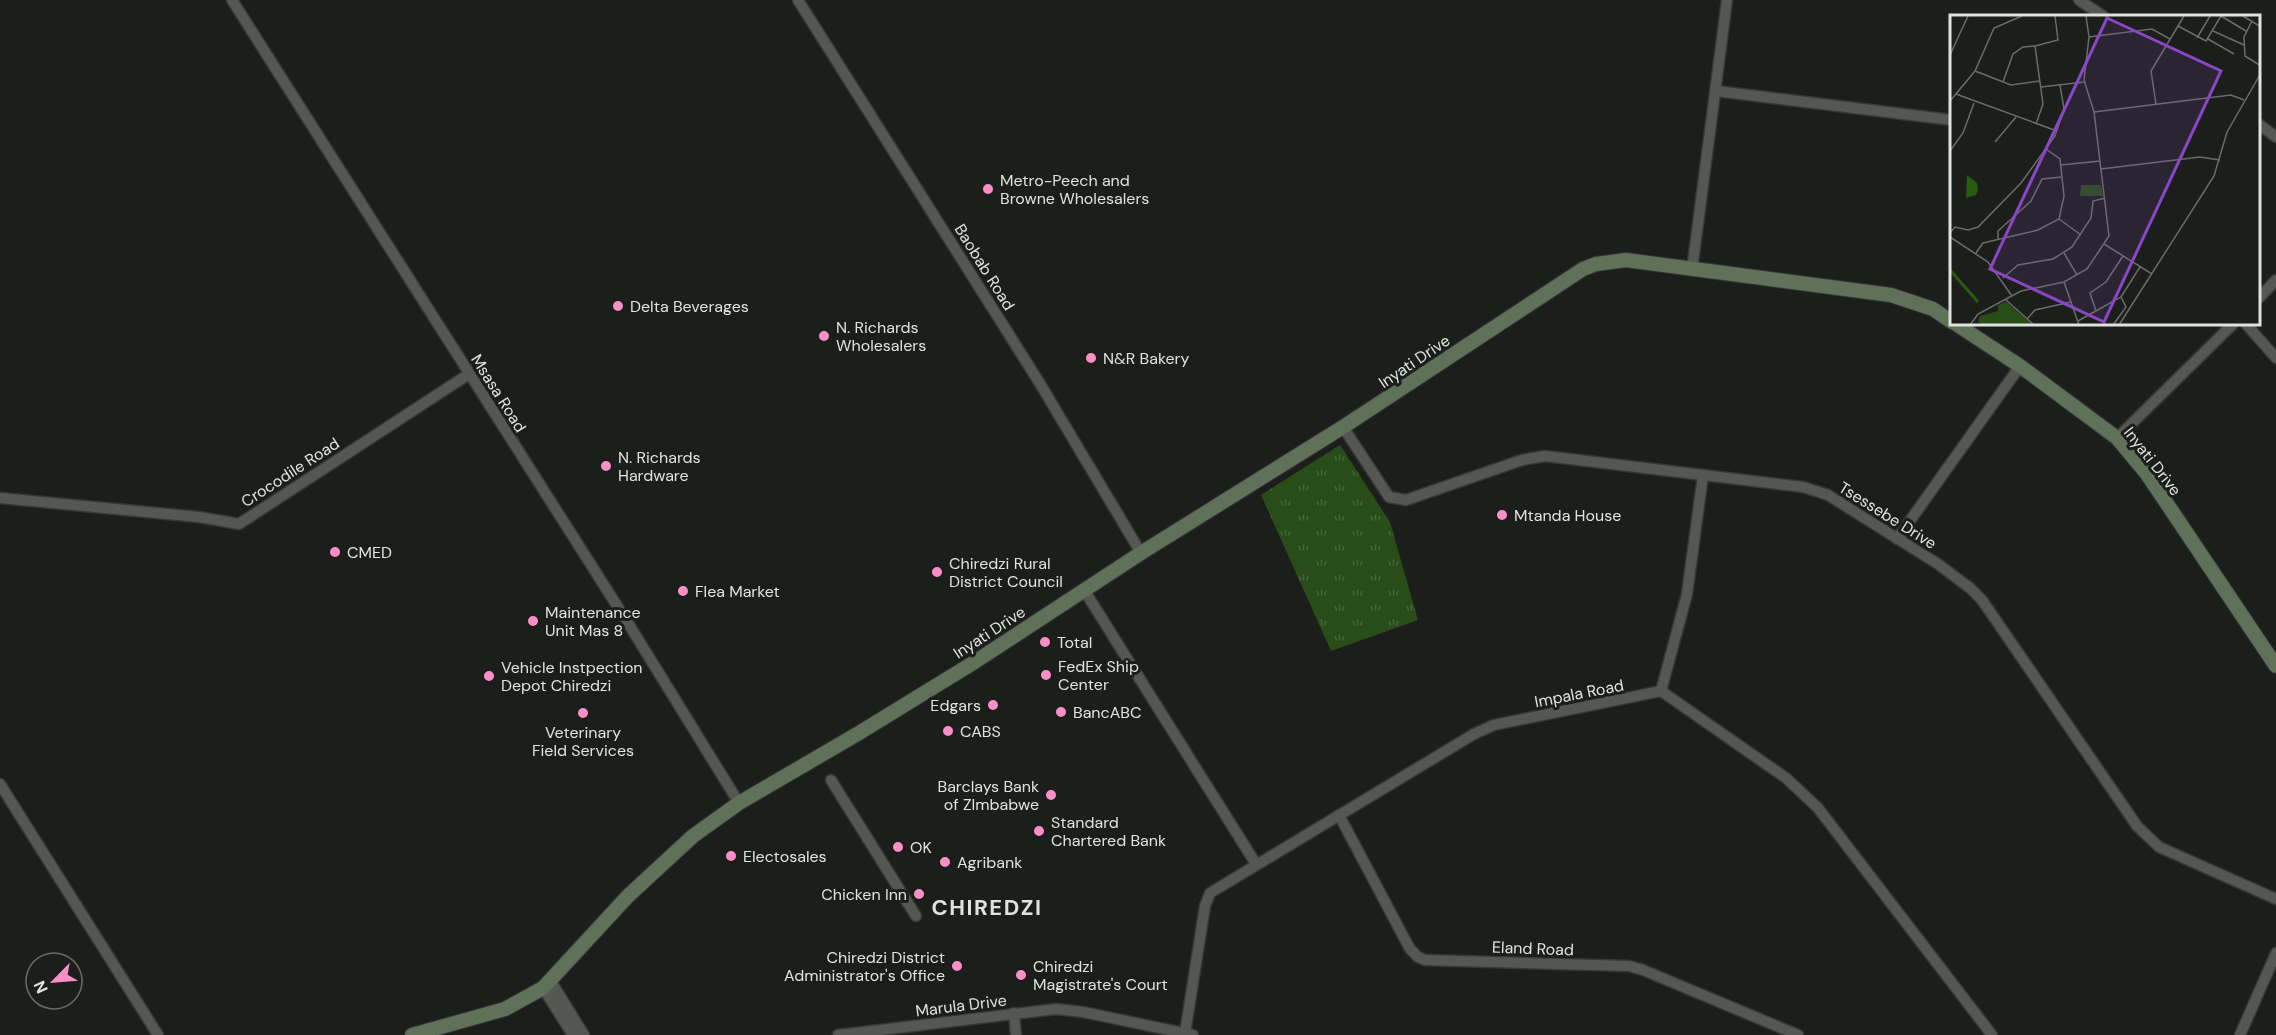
<svg xmlns="http://www.w3.org/2000/svg" width="2276" height="1035" font-family="'DM Sans',sans-serif">
	<style>
		.grass { fill: url(#grass-tufts) }
		.lines { fill: none; stroke-linecap: round; stroke-linejoin: round }
		.street-casing { stroke: #363835; stroke-width: 13 }
		.secondary-casing { stroke: #363835; stroke-width: 16 }
		.street { stroke: #545752; stroke-width: 10 }
		.secondary { stroke: #5f7158; stroke-width: 14 }
		.poi-dot { fill: #fa8fc8; stroke: #1b1e1a; stroke-width: 2 }
		.labels { text-anchor: middle; stroke-width: 6; stroke-linejoin: round; paint-order: stroke }
		.poi-label { font-size: 16px; fill: #e0e2df; stroke: #1b1e1a; text-anchor: start }
		.street-label { font-size: 16px; fill: #e0e2df; stroke: #1b1e1a }
		.district-label { font-size: 22px; font-weight: bold; letter-spacing: 1.5px; fill: #e0e2df; stroke: #1b1e1a }
		.inset-river { fill: none; stroke: #285b0f; stroke-width: 3 }
		.inset-road { fill: none; stroke: #6a6c69; stroke-width: 1.5 }
		.view { fill: #8a47c4; fill-opacity: 0.15; stroke: #8a47c4; stroke-width: 3 }
		.inset-edge { fill: none; stroke: #e0e2df; stroke-width: 3 }
	</style>
	<defs>
		<pattern id="grass-tufts" width="24" height="20" patternUnits="userSpaceOnUse" patternTransform="scale(1.5)"><rect width="24" height="20" fill="#284d19"/><path d="M3 7l-1-3M5 7V3M7 7l1-3M15 17l-1-3M17 17v-4M19 17l1-3" fill="none" stroke="#47663a"/></pattern>
	</defs>
	<rect width="100%" height="100%" fill="#1b1e1a"/>
	<polygon class="grass" points="1340,445 1390,522 1418,620 1331,651 1261,495"/>
	<g class="lines">
		<defs>
			<g id="street">
				<polyline points="232,0 628,623 739,803"/>
				<polyline points="798,0 1039,382 1141,553"/>
				<polyline points="2079,0 2103,16"/>
				<polyline points="1716,91 1952,120"/>
				<polyline points="2260,125 2276,137"/>
				<polyline points="1692,270 1727,0"/>
				<polyline points="2260,297 2276,280"/>
				<polyline points="2246,324 2276,358"/>
				<polyline points="1343,427 1389,497 1406,500 1522,460 1545,456 1803,487 1828,495 1938,564 1970,588 1982,600 2137,826 2159,847 2276,899"/>
				<polyline points="2117,438 2233,324"/>
				<polyline points="0,498 199,517 239,524 469,374"/>
				<polyline points="1897,539 2020,366"/>
				<polyline points="1084,590 1256,864"/>
				<polyline points="1661,691 1687,594 1703,475"/>
				<polyline points="831,780 916,916"/>
				<polyline points="0,784 158,1035"/>
				<polyline points="1339,815 1410,949 1418,957 1425,960 1629,966 1643,970 1798,1035"/>
				<polyline points="550,980 584,1035"/>
				<polyline points="543,988 573,1035"/>
				<polyline points="1014,1013 1016,1035"/>
				<polyline points="1185,1033 1205,906 1210,893 1474,734 1494,725 1661,691 1786,778 1818,808 1992,1035"/>
				<polyline points="838,1035 1056,1009 1083,1012 1193,1035"/>
				<polyline points="2240,1035 2276,953"/>
			</g>
			<g id="secondary">
				<polyline points="1956,324 2020,366 2117,438 2147,474 2276,666"/>
				<polyline points="412,1035 505,1009 543,988 628,896 693,836 739,803 859,733 973,663 1141,553 1343,427 1583,269 1596,264 1626,260 1891,295 1933,309 1952,322"/>
			</g>
		</defs>
		<use href="#street" class="street-casing"/>
		<use href="#secondary" class="secondary-casing"/>
		<use href="#street" class="street"/>
		<use href="#secondary" class="secondary"/>
	</g>
	<g class="poi-dot">
		<circle cx="988" cy="189" r="6"/>
		<circle cx="618" cy="306" r="6"/>
		<circle cx="824" cy="336" r="6"/>
		<circle cx="1091" cy="358" r="6"/>
		<circle cx="606" cy="466" r="6"/>
		<circle cx="1502" cy="515" r="6"/>
		<circle cx="335" cy="552" r="6"/>
		<circle cx="937" cy="572" r="6"/>
		<circle cx="683" cy="591" r="6"/>
		<circle cx="533" cy="621" r="6"/>
		<circle cx="1045" cy="642" r="6"/>
		<circle cx="1046" cy="675" r="6"/>
		<circle cx="489" cy="676" r="6"/>
		<circle cx="993" cy="705" r="6"/>
		<circle cx="1061" cy="712" r="6"/>
		<circle cx="583" cy="713" r="6"/>
		<circle cx="948" cy="731" r="6"/>
		<circle cx="1051" cy="795" r="6"/>
		<circle cx="1039" cy="831" r="6"/>
		<circle cx="898" cy="847" r="6"/>
		<circle cx="731" cy="856" r="6"/>
		<circle cx="945" cy="862" r="6"/>
		<circle cx="919" cy="894" r="6"/>
		<circle cx="957" cy="966" r="6"/>
		<circle cx="1021" cy="975" r="6"/>
	</g>
	<g class="labels">
		<g class="poi-label">
			<text x="1000" y="186">Metro-Peech and<tspan x="1000" dy="18">Browne Wholesalers</tspan></text>
			<text x="630" y="312">Delta Beverages</text>
			<text x="836" y="333">N. Richards<tspan x="836" dy="18">Wholesalers</tspan></text>
			<text x="1103" y="364">N&amp;R Bakery</text>
			<text x="618" y="463">N. Richards<tspan x="618" dy="18">Hardware</tspan></text>
			<text x="1514" y="521">Mtanda House</text>
			<text x="347" y="558">CMED</text>
			<text x="949" y="569">Chiredzi Rural<tspan x="949" dy="18">District Council</tspan></text>
			<text x="695" y="597">Flea Market</text>
			<text x="545" y="618">Maintenance<tspan x="545" dy="18">Unit Mas 8</tspan></text>
			<text x="1057" y="648">Total</text>
			<text x="1058" y="672">FedEx Ship<tspan x="1058" dy="18">Center</tspan></text>
			<text x="501" y="673">Vehicle Instpection<tspan x="501" dy="18">Depot Chiredzi</tspan></text>
			<text x="981" y="711" text-anchor="end">Edgars</text>
			<text x="1073" y="718">BancABC</text>
			<text x="960" y="737">CABS</text>
			<text x="583" y="738" text-anchor="middle">Veterinary<tspan x="583" dy="18">Field Services</tspan></text>
			<text x="1039" y="792" text-anchor="end">Barclays Bank<tspan x="1039" dy="18">of ZImbabwe</tspan></text>
			<text x="1051" y="828">Standard<tspan x="1051" dy="18">Chartered Bank</tspan></text>
			<text x="910" y="853">OK</text>
			<text x="743" y="862">Electosales</text>
			<text x="957" y="868">Agribank</text>
			<text x="907" y="900" text-anchor="end">Chicken Inn</text>
			<text x="945" y="963" text-anchor="end">Chiredzi District<tspan x="945" dy="18">Administrator's Office</tspan></text>
			<text x="1033" y="972">Chiredzi<tspan x="1033" dy="18">Magistrate's Court</tspan></text>
		</g>
		<g class="street-label">
			<text transform="translate(985 267) rotate(58)" y="6">Baobab Road</text>
			<text transform="translate(1414 361) rotate(-34)" y="6">Inyati Drive</text>
			<text transform="translate(499 393) rotate(58)" y="6">Msasa Road</text>
			<text transform="translate(2153 461) rotate(52)" y="6">Inyati Drive</text>
			<text transform="translate(290 472) rotate(-33)" y="6">Crocodile Road</text>
			<text transform="translate(1888 515) rotate(32)" y="6">Tsessebe Drive</text>
			<text transform="translate(989 632) rotate(-33)" y="6">Inyati Drive</text>
			<text transform="translate(1579 693) rotate(-11)" y="6">Impala Road</text>
			<text transform="translate(1533 948) rotate(2)" y="6">Eland Road</text>
			<text transform="translate(961 1005) rotate(-7)" y="6">Marula Drive</text>
		</g>
		<g class="district-label">
			<text x="987" y="915">CHIREDZI</text>
		</g>
	</g>
	<g transform="translate(1950 15)">
		<rect width="310" height="310" fill="#1b1e1a"/>
		<path d="M131,170H151L153,181H130ZM56,287L83,310H31L28,306L30,301L48,296V290Z" fill="#284d19"/>
		<path d="M17,160L27,168L28,175L26,180L16,183Z" fill="#285b0f"/>
		<path class="inset-river" d="M0,255L28,287"/>
		<path class="inset-road" d="M271,1L296,16M293,1L311,12M302,6L294,22L295,41L311,51M228,11L256,26L271,1M263,16L294,30M139,22L202,14L220,24M247,23L260,1M258,24L284,39M0,40L18,1M25,56L61,70L90,66M53,67L63,39L73,32L85,31M91,72L134,67M6,79L107,116M0,86L25,56L44,13L72,1M206,89L201,56L234,1M144,97L281,80L294,85M86,109L93,89L85,31L108,25L105,1M45,127L66,102M0,136L13,118L24,88M111,150L150,146M151,154L250,142L270,145M109,204L131,220M0,218L5,212L18,215L28,212L71,168L105,121L114,94L110,70M0,222L38,247L62,281M48,224V216L81,186L92,164L112,162M154,229L202,259M26,238L33,228L88,215L109,204L114,181L110,144L96,134M114,238L127,260M53,263L68,250L103,244L122,232L141,203L143,186L155,183M114,267L129,310M56,285L84,310M146,296L140,278L156,267L173,241M77,304L85,295L121,287M128,306L171,282L190,252M20,310L28,299L71,276L114,267L137,254L159,221L144,97L134,65L139,22L136,1M163,310L176,292L171,282M169,310L264,161L277,117L311,58"/>
		<path class="view" d="M157,3L271,56L154,307L40,254Z"/>
		<rect width="310" height="310" class="inset-edge"/>
	</g>
	<g transform="translate(54 981) rotate(245)"><circle r="28" fill="#1b1e1a" stroke="#6a6c69" stroke-width="1.5"/>
	<path d="M0-4.5L10 22L0 15L-10 22Z" fill="#fa8fc8"/>
	<text y="-9" font-size="16" font-weight="bold" text-anchor="middle" fill="#e0e2df">N</text>
	</g>
</svg>
